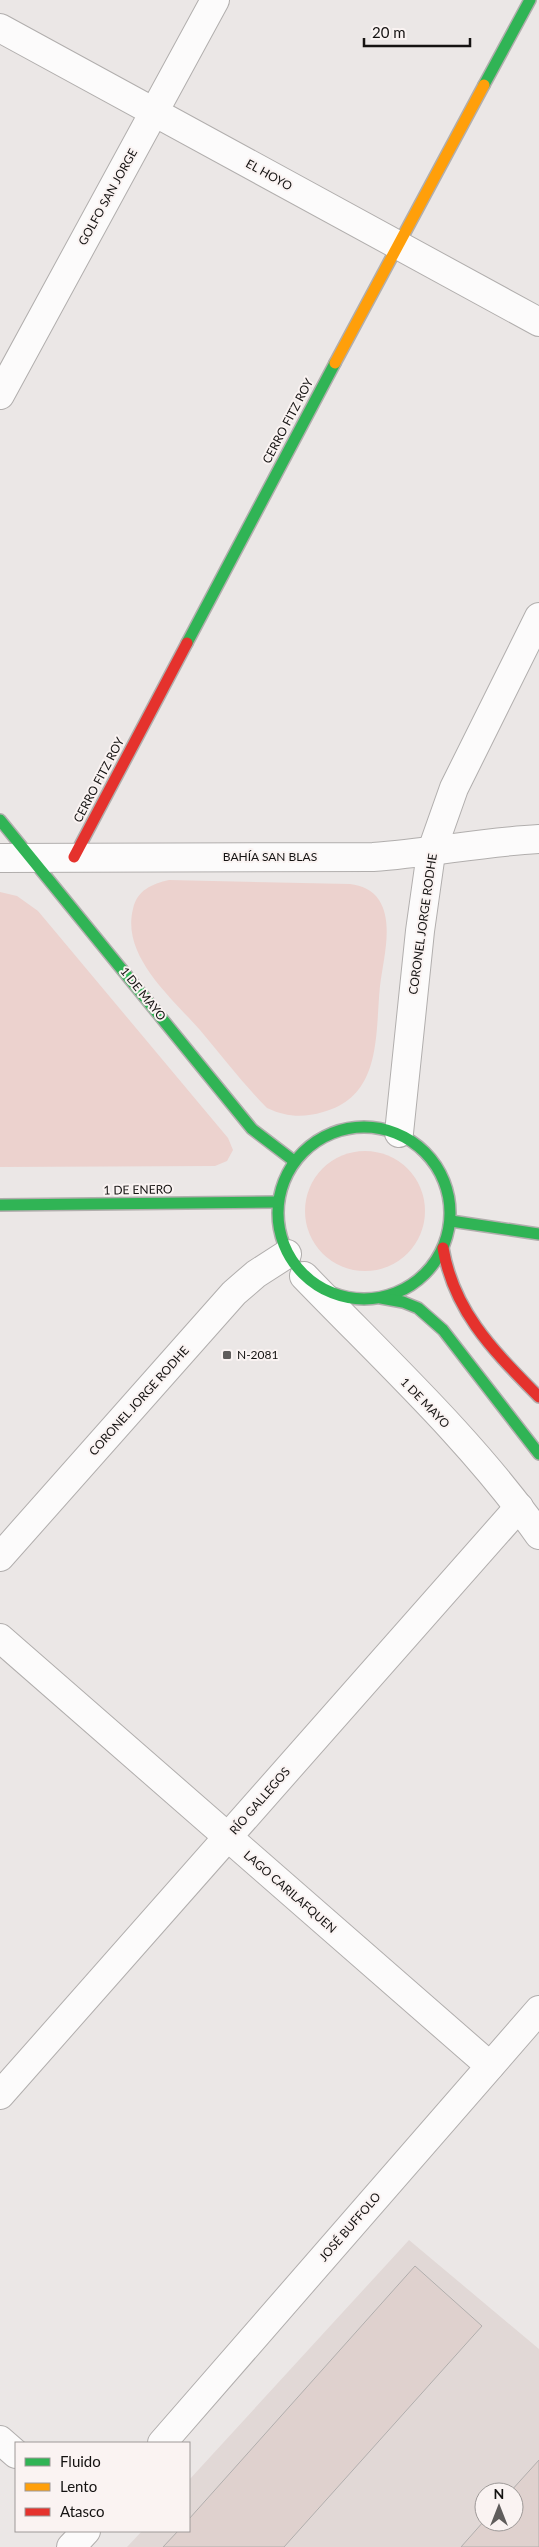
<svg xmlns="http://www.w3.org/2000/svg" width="539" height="2547" font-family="Lato,sans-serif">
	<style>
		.built { fill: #e1d8d6; fill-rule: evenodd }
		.green { fill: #ecd2ce }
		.building { fill: #dfd1ce; stroke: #b1aead }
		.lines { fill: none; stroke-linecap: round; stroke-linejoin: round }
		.street-casing { stroke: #b1aead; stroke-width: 30 }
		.fast-casing { stroke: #b1aead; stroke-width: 14 }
		.slow-casing { stroke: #b1aead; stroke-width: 14 }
		.jam-casing { stroke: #b1aead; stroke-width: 14 }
		.street { stroke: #fcfbfb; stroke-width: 28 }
		.fast { stroke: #30b455; stroke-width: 11 }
		.slow { stroke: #ff9f0a; stroke-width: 11 }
		.jam { stroke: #e5322d; stroke-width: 11 }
		.poi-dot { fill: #605d5c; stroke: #faf3f2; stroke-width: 2 }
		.labels { text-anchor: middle; stroke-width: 4; stroke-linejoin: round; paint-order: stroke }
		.street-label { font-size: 12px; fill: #151312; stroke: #faf3f2 }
		.poi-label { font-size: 12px; fill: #151312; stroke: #faf3f2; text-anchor: start }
	</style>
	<rect width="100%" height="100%" fill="#ebe7e6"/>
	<path class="built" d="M409,2240L539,2349V2547H127L142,2531H189V2480ZM484,2492H514V2522H484Z"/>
	<g class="green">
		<path d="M169,880L350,884C362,886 372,889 379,900C394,923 383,960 380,986C375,1036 382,1096 323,1112C303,1118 286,1117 267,1108C243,1084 222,1056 200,1030C172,998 121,956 133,909C137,890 152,884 169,880Z"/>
		<polygon points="0,892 17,896 38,911 228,1138 233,1150 227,1161 215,1166 0,1167"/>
		<circle cx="365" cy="1211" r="60"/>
	</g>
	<g class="building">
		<polygon points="415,2266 482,2326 284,2547 163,2547 178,2531 189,2531 189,2519"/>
		<polygon points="539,2460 539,2547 461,2547 484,2521 514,2522 514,2492 510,2492"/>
	</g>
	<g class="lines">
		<defs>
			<g id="street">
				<polyline points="0,28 539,322"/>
				<polyline points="0,395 215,0"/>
				<path d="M0,858L373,857C429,853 483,842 539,839"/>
				<polyline points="399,1133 420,931 431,853 454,788 539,617"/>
				<path d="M304,1276C383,1358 474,1442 539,1535"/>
				<polyline points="0,1557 234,1293 256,1274 287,1254"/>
				<polyline points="0,1638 490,2066"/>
				<polyline points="0,2095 519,1507"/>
				<polyline points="0,2440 16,2454"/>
				<polyline points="162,2443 539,2010"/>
				<polyline points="71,2547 86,2531"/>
			</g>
			<g id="fast">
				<polyline points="484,85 530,0"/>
				<polyline points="187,643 335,363"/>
				<polyline points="0,820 252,1129 294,1161"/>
				<circle cx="364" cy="1213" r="86"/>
				<polyline points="0,1205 277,1202"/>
				<polyline points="451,1221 539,1234"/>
				<polyline points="381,1298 403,1302 418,1308 443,1330 539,1454"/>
			</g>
			<polyline id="slow" points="335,363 484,85"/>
			<g id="jam">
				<polyline points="74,857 187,643"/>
				<path d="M443,1248C454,1313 495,1352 539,1397"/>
			</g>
		</defs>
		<use href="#street" class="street-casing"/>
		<use href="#fast" class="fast-casing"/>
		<use href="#slow" class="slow-casing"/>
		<use href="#jam" class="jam-casing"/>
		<use href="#street" class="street"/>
		<use href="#fast" class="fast"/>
		<use href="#slow" class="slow"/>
		<use href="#jam" class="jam"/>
	</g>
	<rect class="poi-dot" x="222" y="1350" width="10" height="10" rx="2.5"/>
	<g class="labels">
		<g class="street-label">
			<text transform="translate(269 175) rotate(29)" y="4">EL HOYO</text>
			<text transform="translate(108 197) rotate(-61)" y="4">GOLFO SAN JORGE</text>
			<text transform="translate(288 421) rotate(-62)" y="4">CERRO FITZ ROY</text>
			<text transform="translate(99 780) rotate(-62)" y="4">CERRO FITZ ROY</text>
			<text x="270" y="861">BAHÍA SAN BLAS</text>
			<text transform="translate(423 924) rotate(-82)" y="4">CORONEL JORGE RODHE</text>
			<text transform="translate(143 994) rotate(51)" y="4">1 DE MAYO</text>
			<text transform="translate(138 1190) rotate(-1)" y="4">1 DE ENERO</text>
			<text transform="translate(139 1401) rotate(-48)" y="4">CORONEL JORGE RODHE</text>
			<text transform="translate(425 1403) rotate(46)" y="4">1 DE MAYO</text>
			<text transform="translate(260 1801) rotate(-49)" y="4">RÍO GALLEGOS</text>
			<text transform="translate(290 1892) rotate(41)" y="4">LAGO CARILAFQUEN</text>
			<text transform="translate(350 2227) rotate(-49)" y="4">JOSÉ BUFFOLO</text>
		</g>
		<g class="poi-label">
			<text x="237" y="1359">N-2081</text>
		</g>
	</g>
	<rect x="15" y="2442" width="175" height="90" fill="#faf3f2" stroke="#9e9998"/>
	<rect x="25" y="2458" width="25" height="8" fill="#30b455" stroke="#9e9998"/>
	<text x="60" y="2467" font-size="15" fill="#151312">Fluido</text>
	<rect x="25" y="2483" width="25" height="8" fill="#ff9f0a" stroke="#9e9998"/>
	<text x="60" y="2492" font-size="15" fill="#151312">Lento</text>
	<rect x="25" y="2508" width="25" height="8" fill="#e5322d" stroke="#9e9998"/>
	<text x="60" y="2517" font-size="15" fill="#151312">Atasco</text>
	<g transform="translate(499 2507)"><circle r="24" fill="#faf3f2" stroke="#9e9998"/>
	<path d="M0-4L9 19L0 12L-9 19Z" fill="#605d5c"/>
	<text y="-8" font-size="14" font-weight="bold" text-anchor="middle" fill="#151312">N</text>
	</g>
	<path d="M364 38v8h106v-8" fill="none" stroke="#151312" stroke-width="2.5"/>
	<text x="372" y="38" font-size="15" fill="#151312" stroke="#faf3f2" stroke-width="4" paint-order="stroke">20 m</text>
</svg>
